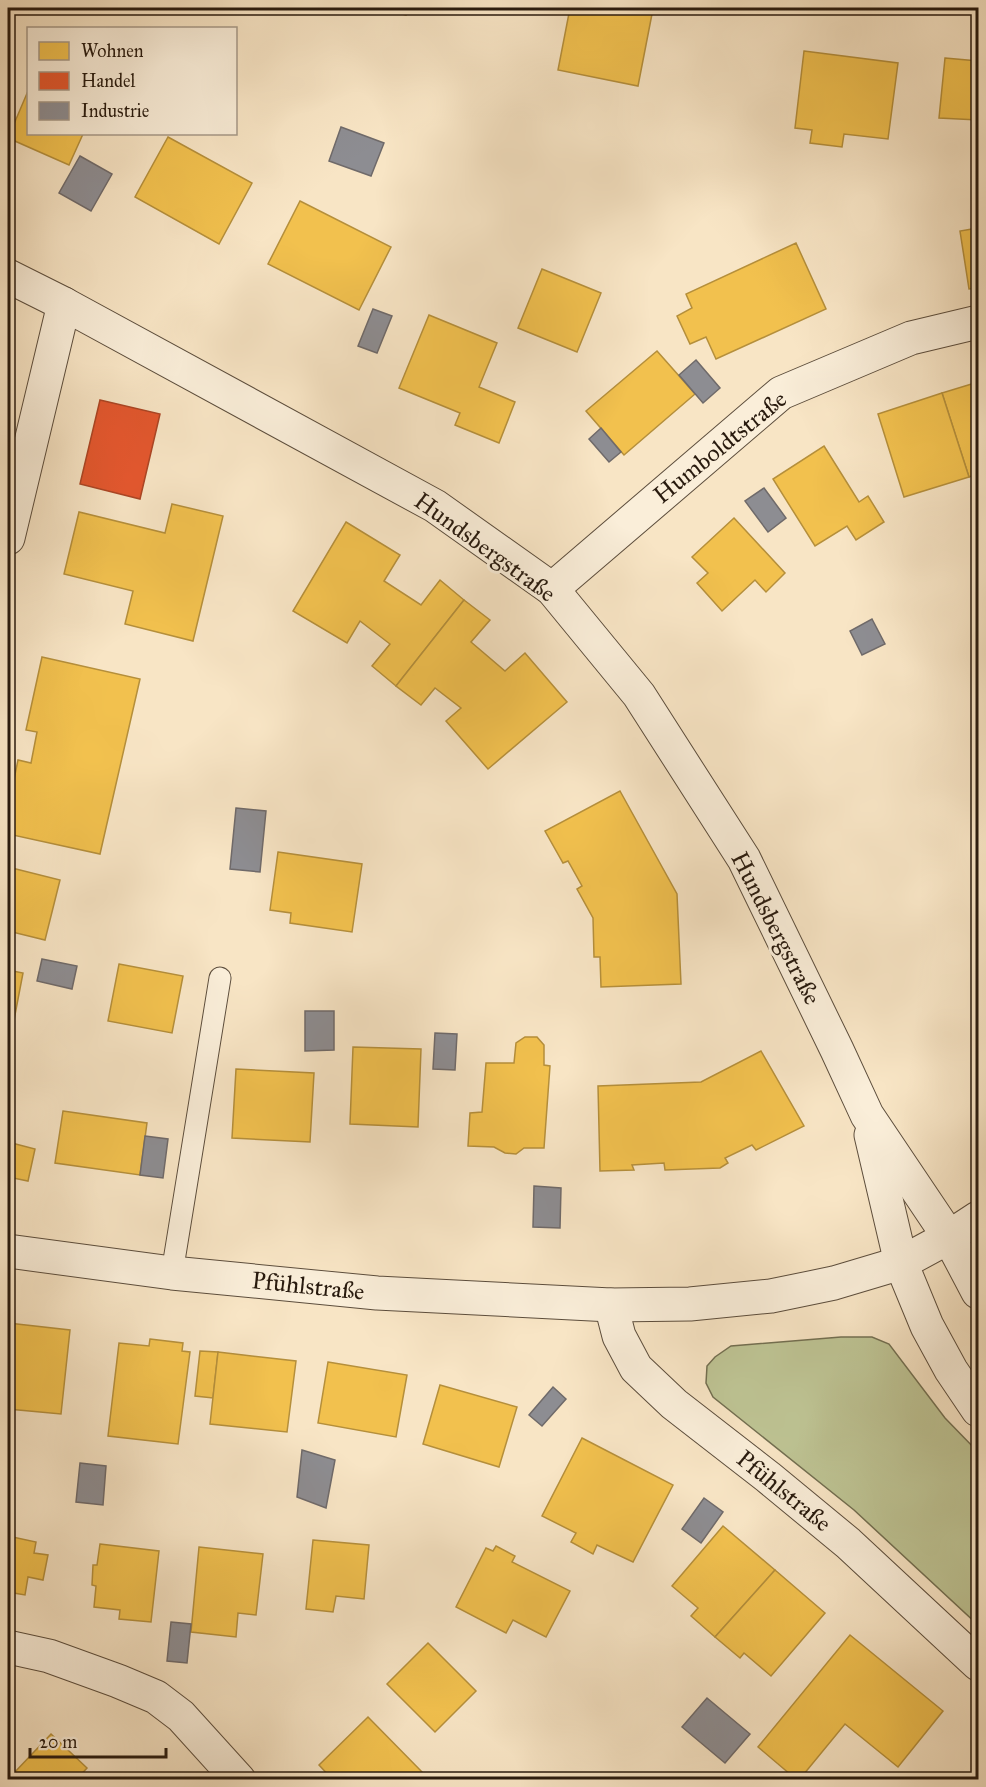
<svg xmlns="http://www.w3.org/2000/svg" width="986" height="1787" font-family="'IM FELL Great Primer',serif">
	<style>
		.green { fill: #bec494; stroke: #736f51; stroke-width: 1.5 }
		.homes { fill: #f2c14e; stroke: #b58f3b; stroke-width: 1.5 }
		.shops { fill: #e4572e; stroke: #ac4524; stroke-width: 1.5 }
		.industry { fill: #8d8d92; stroke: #6f6a6a; stroke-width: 1.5 }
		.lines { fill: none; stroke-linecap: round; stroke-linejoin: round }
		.lane-casing { stroke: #5c4d3c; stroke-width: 23 }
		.street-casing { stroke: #5c4d3c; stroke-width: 35 }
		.lane { stroke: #faeed9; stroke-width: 21 }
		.street { stroke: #faeed9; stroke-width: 33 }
		.labels { text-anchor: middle; stroke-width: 6; stroke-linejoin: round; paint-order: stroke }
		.street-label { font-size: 24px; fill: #281a0e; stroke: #faeed9 }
	</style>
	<rect width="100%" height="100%" fill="#f8e5c5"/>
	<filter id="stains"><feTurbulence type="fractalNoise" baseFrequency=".00333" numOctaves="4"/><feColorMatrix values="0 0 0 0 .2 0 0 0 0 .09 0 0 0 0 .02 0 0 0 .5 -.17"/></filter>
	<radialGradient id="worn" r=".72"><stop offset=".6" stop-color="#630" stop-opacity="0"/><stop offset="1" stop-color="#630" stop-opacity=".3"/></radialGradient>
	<polygon class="green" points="841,1337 872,1337 889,1344 945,1418 978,1452 978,1625 854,1510 713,1397 706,1383 707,1366 715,1357 731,1346"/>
	<g class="homes">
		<polygon points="381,8 408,8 406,15"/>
		<polygon points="570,8 619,8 652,14 638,86 558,70"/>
		<polygon points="804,51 898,63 888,139 844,134 842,147 810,143 812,130 795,128"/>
		<polygon points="945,58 978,61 978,120 939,118"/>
		<polygon points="28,91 28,134 83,134 69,165 8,138"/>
		<polygon points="168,137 252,183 219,244 135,197"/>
		<polygon points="300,201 391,247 359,310 268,264"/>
		<polygon points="978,228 978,288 969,289 960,231"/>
		<polygon points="796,243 826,309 716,359 706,337 690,344 677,316 692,308 686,294"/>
		<polygon points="542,269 601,293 577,352 518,328"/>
		<polygon points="429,315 497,343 479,387 515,402 499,443 455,425 460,413 399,388"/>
		<polygon points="657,351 695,394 624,455 586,411"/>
		<polygon points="978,382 978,474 969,477 942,393"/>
		<polygon points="942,393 969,477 904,497 878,414"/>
		<polygon points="824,446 859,502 868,496 884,522 856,540 847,526 815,546 773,479"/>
		<polygon points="172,504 223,516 193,641 125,624 133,591 64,574 79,512 165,533"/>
		<polygon points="734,518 785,573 766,592 755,580 722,611 697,583 708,573 692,557"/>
		<polygon points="346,522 400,555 384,581 421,605 440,580 464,600 396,686 372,666 390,644 360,621 347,643 293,611"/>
		<polygon points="464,600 490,620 471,642 505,671 525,653 567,702 488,769 446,721 461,708 435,688 421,705 396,686"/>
		<polygon points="42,657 140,679 100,854 8,834 8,808 18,760 31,763 37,732 26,730"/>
		<polygon points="620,791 677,894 681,984 601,987 600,957 594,957 593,918 577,889 582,886 568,861 563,863 545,831"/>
		<polygon points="278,852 362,864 352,932 290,923 291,913 270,910"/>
		<polygon points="8,867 60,880 45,940 8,931"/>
		<polygon points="119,964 183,976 172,1033 108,1021"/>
		<polygon points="8,970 23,973 10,1041 8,1041"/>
		<polygon points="525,1037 537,1037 544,1045 544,1065 550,1066 544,1148 524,1148 516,1154 505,1153 494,1147 468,1146 470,1113 482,1112 486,1063 514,1063 516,1043"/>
		<polygon points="353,1047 421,1049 418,1127 350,1124"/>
		<polygon points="761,1051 804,1126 756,1150 752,1145 725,1158 728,1163 720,1168 665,1170 664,1163 632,1165 634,1170 600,1171 598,1086 701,1082"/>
		<polygon points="236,1069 314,1073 310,1142 232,1138"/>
		<polygon points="63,1111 147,1123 140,1175 55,1163"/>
		<polygon points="8,1142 35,1149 28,1181 8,1177"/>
		<polygon points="8,1323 70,1330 61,1414 8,1409"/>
		<polygon points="150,1339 183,1343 182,1351 190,1352 178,1444 108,1436 119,1343 149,1346"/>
		<polygon points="200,1351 218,1352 213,1398 195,1396"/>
		<polygon points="218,1352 296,1361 287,1432 210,1424"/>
		<polygon points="328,1362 407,1375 396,1437 318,1423"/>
		<polygon points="440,1385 517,1407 499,1467 423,1444"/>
		<polygon points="582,1438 673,1485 633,1562 597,1545 593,1554 571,1542 576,1533 542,1516"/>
		<polygon points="723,1526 775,1570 715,1637 691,1616 698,1608 672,1586"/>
		<polygon points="8,1536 36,1542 34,1553 48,1555 43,1580 28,1577 25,1595 8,1592"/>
		<polygon points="313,1540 369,1545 364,1599 336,1596 333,1612 306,1609"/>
		<polygon points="100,1544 159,1551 151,1622 119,1619 120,1610 94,1607 96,1586 92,1585 93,1565 97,1565"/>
		<polygon points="496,1546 515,1556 512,1562 570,1591 546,1637 513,1620 506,1633 456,1607 486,1548 493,1551"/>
		<polygon points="199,1547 263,1554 256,1615 238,1613 236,1637 191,1632"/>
		<polygon points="775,1570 825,1613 771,1676 744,1653 740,1658 715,1637"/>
		<polygon points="850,1635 943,1711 898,1767 845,1724 799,1780 797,1780 758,1747"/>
		<polygon points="428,1643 476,1691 435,1732 387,1684"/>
		<polygon points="368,1717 426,1776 423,1780 333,1780 319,1765"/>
		<polygon points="51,1734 87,1768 76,1780 18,1780 13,1774"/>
	</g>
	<polygon class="shops" points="100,400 160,414 140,499 80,484"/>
	<g class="industry">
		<polygon points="341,127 384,143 371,176 329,161"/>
		<polygon points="80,156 112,174 91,211 59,193"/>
		<polygon points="373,309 392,316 377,353 358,346"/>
		<polygon points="696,360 720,388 703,403 679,375"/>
		<polygon points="601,428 621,452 609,462 589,439"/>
		<polygon points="764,488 786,518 768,532 745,501"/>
		<polygon points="872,619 885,644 862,655 850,631"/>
		<polygon points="236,808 266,811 260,872 230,869"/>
		<polygon points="42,959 77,966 72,989 37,981"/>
		<polygon points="305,1011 334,1011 334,1050 305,1051"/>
		<polygon points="435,1033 457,1034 455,1070 433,1069"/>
		<polygon points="145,1136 168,1139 163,1178 140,1175"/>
		<polygon points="534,1186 561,1188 560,1228 533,1227"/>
		<polygon points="553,1387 566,1399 542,1426 529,1415"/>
		<polygon points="302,1450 335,1460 326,1508 297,1497"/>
		<polygon points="80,1463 106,1466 103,1505 76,1502"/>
		<polygon points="704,1498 723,1512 701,1543 682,1529"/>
		<polygon points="171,1622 191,1624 187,1663 167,1661"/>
		<polygon points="707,1698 750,1734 725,1763 682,1727"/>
	</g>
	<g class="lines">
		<defs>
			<polyline id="lane" points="172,1273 220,978"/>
			<g id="street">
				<polyline points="8,276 64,304 435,506 552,589 639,695 744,859 837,1050 867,1115 949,1237 978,1292"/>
				<polyline points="8,538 64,304"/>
				<polyline points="552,589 781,393 911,338 978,322"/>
				<polyline points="871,1135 901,1263 927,1326 951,1370 978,1410"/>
				<polyline points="8,1251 172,1273 377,1293 611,1305 690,1304 771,1296 834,1283 901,1263 949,1237 978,1218"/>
				<polyline points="611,1305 619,1336 636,1368 674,1404 768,1477 848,1543 978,1664"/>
				<polyline points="8,1647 49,1656 118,1681 156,1697 181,1716 239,1780"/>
			</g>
		</defs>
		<use href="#lane" class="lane-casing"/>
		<use href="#street" class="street-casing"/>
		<use href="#lane" class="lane"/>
		<use href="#street" class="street"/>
	</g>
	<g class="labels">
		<g class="street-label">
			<text transform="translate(720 447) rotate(-39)" y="8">Humboldtstraße</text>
			<text transform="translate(485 547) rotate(36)" y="8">Hundsbergstraße</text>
			<text transform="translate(776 928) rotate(63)" y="8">Hundsbergstraße</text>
			<text transform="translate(308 1286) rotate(6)" y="8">Pfühlstraße</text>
			<text transform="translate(784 1491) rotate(39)" y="8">Pfühlstraße</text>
		</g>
	</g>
	<rect width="986" height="1787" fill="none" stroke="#f8e5c5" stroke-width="30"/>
	<rect x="9" y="9" width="968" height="1769" fill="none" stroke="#281a0e" stroke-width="3"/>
	<rect x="15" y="15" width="956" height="1757" fill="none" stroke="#281a0e" stroke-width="1.5"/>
	<rect x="27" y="27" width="210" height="108" fill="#faeed9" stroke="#a69988" stroke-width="1.5"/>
	<rect x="39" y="42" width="30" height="18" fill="#f2c14e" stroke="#a69988" stroke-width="1.5"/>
	<text x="81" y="57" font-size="18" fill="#281a0e">Wohnen</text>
	<rect x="39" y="72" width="30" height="18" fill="#e4572e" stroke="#a69988" stroke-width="1.5"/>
	<text x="81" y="87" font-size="18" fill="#281a0e">Handel</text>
	<rect x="39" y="102" width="30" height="18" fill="#8d8d92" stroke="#a69988" stroke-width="1.5"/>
	<text x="81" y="117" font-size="18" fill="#281a0e">Industrie</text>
	<path d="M30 1748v9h136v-9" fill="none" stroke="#281a0e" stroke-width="3"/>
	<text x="39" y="1748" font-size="18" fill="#281a0e" stroke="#faeed9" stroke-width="4.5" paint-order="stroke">20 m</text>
	<rect width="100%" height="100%" filter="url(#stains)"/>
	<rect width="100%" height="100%" fill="url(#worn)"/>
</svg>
